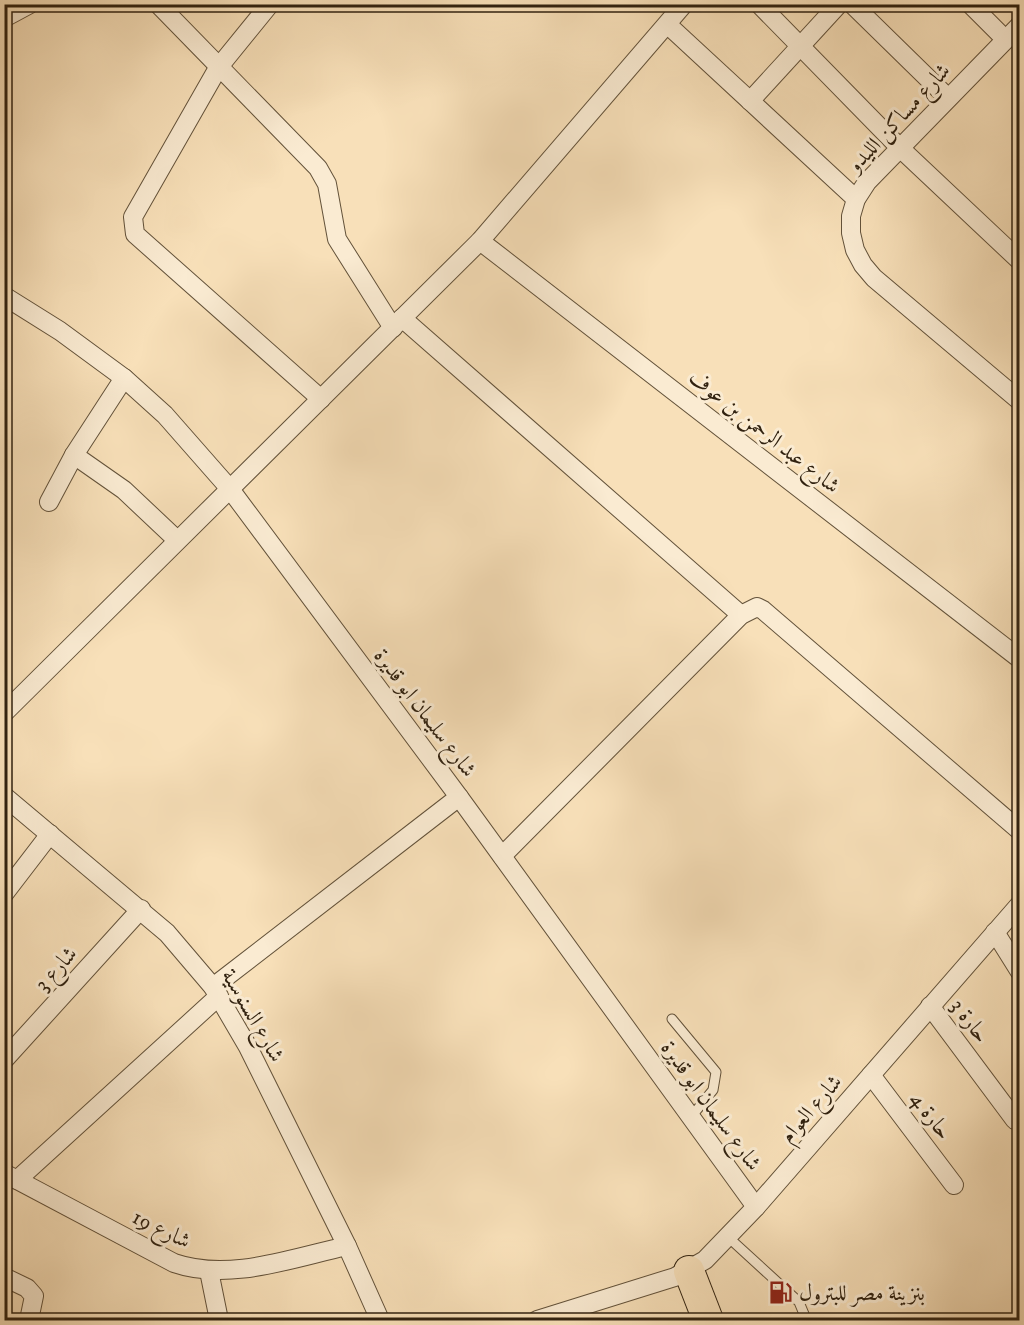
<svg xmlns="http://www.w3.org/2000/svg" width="1024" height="1325" font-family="'IM FELL DW Pica',Amiri,serif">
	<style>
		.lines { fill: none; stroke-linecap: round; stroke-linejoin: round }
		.lane-casing { stroke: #63523a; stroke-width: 11 }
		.street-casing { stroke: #63523a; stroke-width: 20 }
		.primary-casing { stroke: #312210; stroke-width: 32 }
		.lane { stroke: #faebd2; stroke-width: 9 }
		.street { stroke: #faebd2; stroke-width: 18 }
		.primary { stroke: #f8e0b9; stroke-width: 30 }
		.labels { text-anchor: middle; stroke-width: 6; stroke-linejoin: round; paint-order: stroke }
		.street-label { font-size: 22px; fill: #312210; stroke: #faebd2 }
		.poi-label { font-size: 22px; fill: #312210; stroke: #faebd2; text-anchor: start }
	</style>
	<rect width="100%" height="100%" fill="#f8e0b9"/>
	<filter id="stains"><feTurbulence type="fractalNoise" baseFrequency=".00333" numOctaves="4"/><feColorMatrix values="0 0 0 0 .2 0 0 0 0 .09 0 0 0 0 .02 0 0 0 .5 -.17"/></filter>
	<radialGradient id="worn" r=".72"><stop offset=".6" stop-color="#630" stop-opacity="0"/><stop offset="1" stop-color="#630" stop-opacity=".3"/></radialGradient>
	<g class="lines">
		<defs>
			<g id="lane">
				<polyline points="672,1019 716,1072 713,1090 691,1117"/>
				<polyline points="728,1237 799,1302 804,1314 802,1320"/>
			</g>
			<g id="street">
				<polyline points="158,4 318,168 327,184 337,239 393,328"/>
				<polyline points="270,4 218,68 133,217 135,234 321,399"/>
				<polyline points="759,4 900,148 1020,261"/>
				<polyline points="852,4 948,98"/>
				<polyline points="970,4 1005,39"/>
				<polyline points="4,18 30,4"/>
				<polyline points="668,25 856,199"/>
				<polyline points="1020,25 867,182 856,199 851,216 851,233 855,250 863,265 874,278 1020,401"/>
				<polyline points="750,101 839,4"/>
				<polyline points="480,241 1020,659"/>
				<polyline points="4,296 60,331 124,378 165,415 230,489 459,797 756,1207"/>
				<polyline points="402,318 741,615"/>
				<polyline points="74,455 124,490 177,540"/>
				<polyline points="49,502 74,455 124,378"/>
				<polyline points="4,713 480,241 684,4"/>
				<polyline points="4,796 167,933 213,987 248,1047 347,1246 380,1320"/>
				<polyline points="502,856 741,615 757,607 763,610 1020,831"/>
				<polyline points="4,894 50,834"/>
				<polyline points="995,932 1020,972"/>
				<polyline points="213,987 459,797"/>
				<polyline points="930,1006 1015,1120"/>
				<polyline points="4,1060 141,909"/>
				<polyline points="871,1075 954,1185"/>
				<path d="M4,1173L174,1263C229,1282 292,1258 347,1246"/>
				<polyline points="17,1180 219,996"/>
				<polyline points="209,1271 219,1320"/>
				<polyline points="4,1277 27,1288 34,1296 29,1320"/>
				<polyline points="537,1320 675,1277 705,1260 756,1207 1020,904"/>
			</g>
			<polyline id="primary" points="689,1271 708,1320"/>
		</defs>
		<use href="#lane" class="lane-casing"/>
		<use href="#street" class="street-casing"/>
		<use href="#primary" class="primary-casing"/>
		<use href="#lane" class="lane"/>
		<use href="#street" class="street"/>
		<use href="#primary" class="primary"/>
	</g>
	<defs>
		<symbol id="fuel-bare" viewBox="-9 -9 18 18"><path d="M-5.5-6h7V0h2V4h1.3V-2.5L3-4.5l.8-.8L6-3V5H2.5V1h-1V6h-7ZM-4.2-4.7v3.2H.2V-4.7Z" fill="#8f2418" stroke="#faebd2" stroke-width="2.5" paint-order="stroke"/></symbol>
	</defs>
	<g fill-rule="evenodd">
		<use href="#fuel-bare" x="764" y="1276" width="33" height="33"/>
	</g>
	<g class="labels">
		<g class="street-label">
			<text transform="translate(898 117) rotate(-47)" y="8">شارع مساكن الليدو</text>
			<text transform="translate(765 431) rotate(38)" y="8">شارع عبد الرحمن بن عوف</text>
			<text transform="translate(426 712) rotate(53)" y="8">شارع سليمان ابو قديرة</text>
			<text transform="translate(55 968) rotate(-48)" y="8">شارع 3</text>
			<text transform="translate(254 1015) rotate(60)" y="8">شارع السنوسية</text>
			<text transform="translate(971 1020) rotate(53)" y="8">حارة 3</text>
			<text transform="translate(712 1105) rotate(54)" y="8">شارع سليمان ابو قديرة</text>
			<text transform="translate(810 1108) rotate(-49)" y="8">شارع العوام</text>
			<text transform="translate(932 1115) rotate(53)" y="8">حارة 4</text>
			<text transform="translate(162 1228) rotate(26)" y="8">شارع 19</text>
		</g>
		<g class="poi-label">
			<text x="799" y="1300">بنزينة مصر للبترول</text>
		</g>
	</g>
	<rect width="1024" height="1325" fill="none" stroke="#f8e0b9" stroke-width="24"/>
	<rect x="6" y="6" width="1012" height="1313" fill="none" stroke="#312210" stroke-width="3"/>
	<rect x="12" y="12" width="1000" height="1301" fill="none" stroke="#312210" stroke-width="1.5"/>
	<rect width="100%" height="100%" filter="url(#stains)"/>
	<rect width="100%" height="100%" fill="url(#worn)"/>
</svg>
